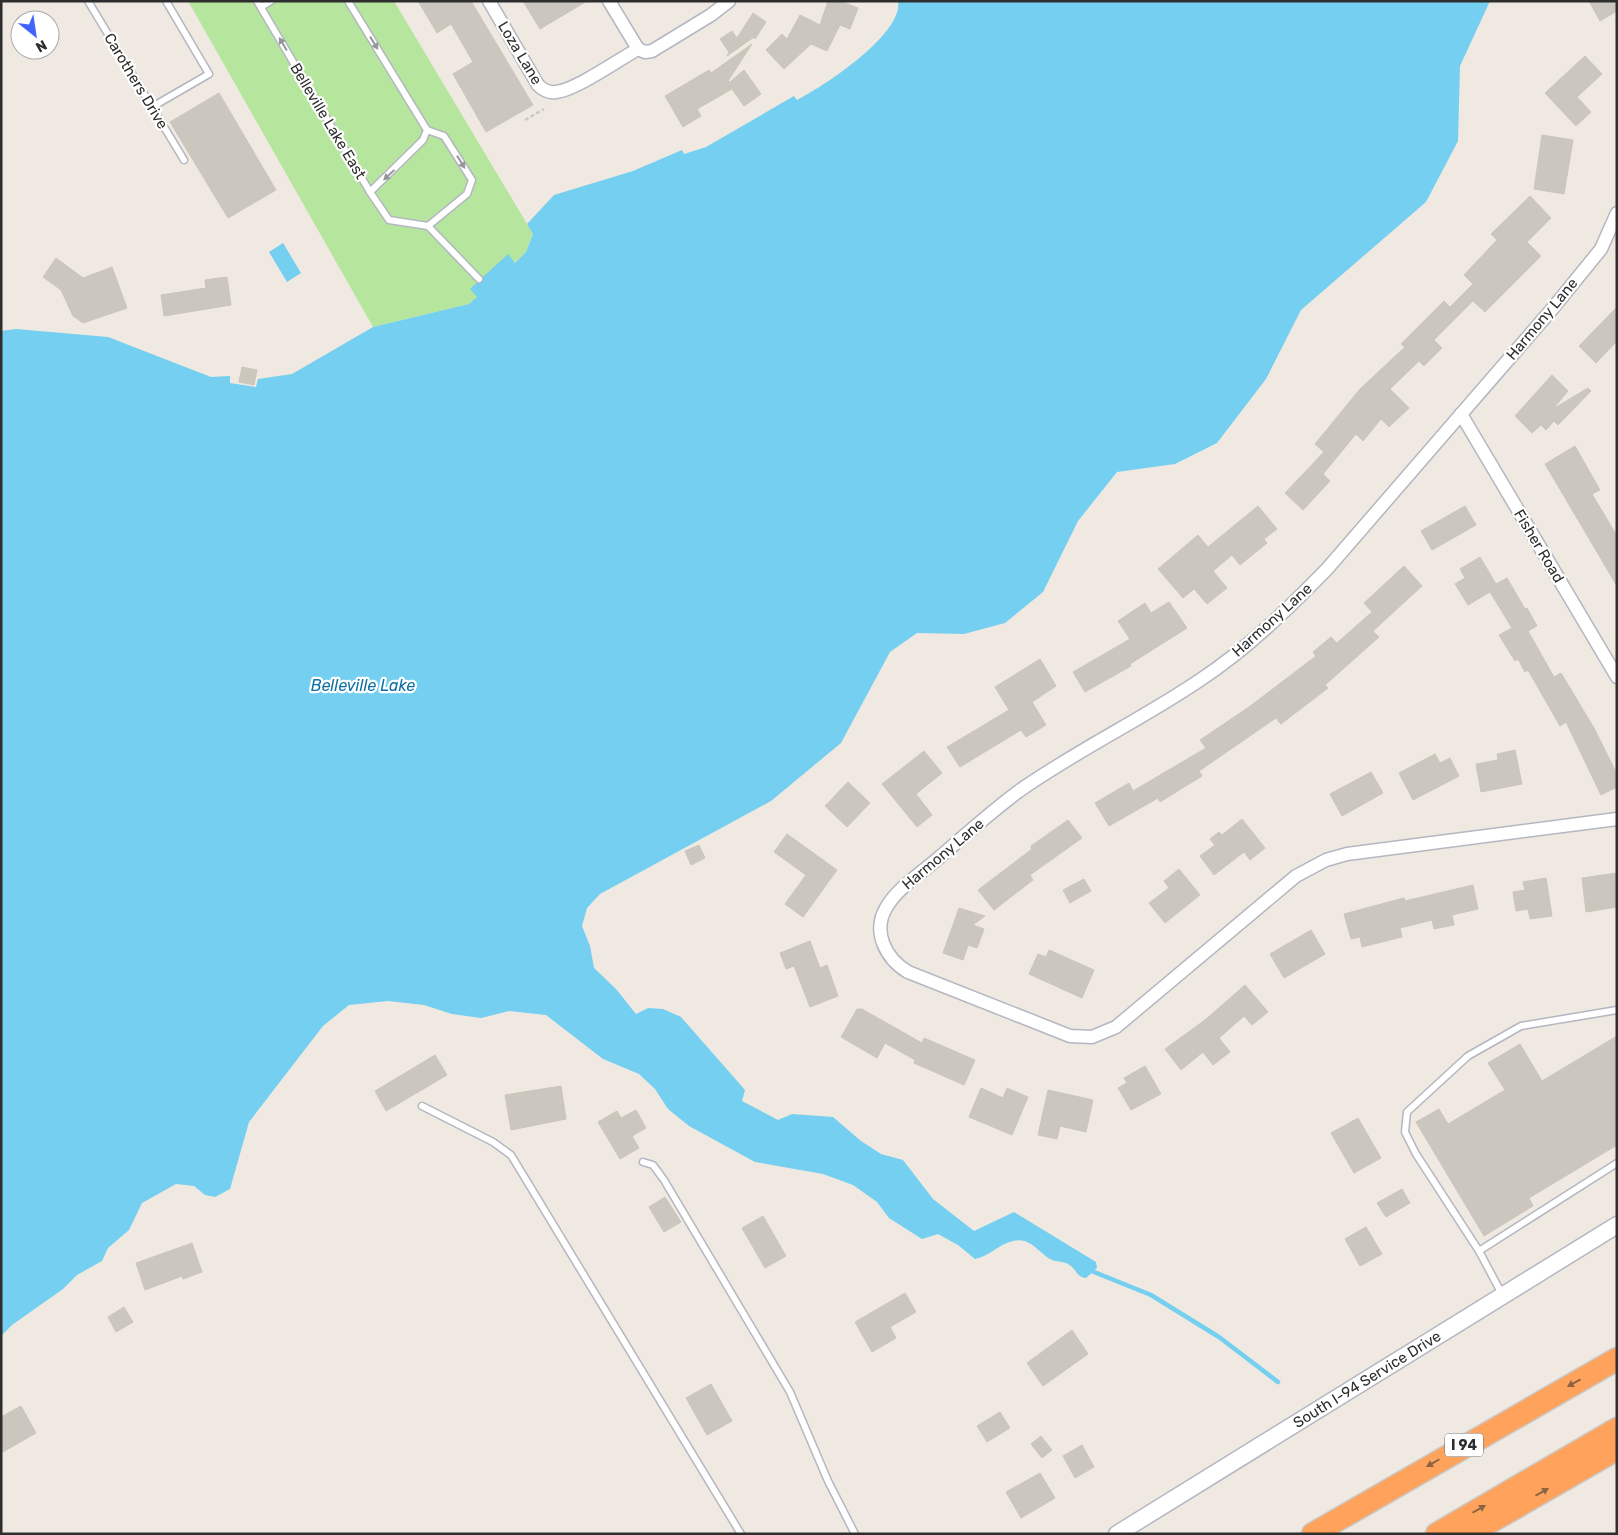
<svg xmlns="http://www.w3.org/2000/svg" width="1618" height="1535" font-family="Rubik,sans-serif">
	<style>
		.green { fill: #b6e59e }
		.water { fill: #75cff0 }
		.lines { fill: none; stroke-linecap: round; stroke-linejoin: round }
		.stream { stroke: #75cff0; stroke-width: 4.5 }
		.building { fill: #cbc7bf; stroke: #cbc5ba }
		.service-casing { stroke: #b4b7c1; stroke-width: 9 }
		.minor-casing { stroke: #b4b7c1; stroke-width: 15 }
		.tertiary-casing { stroke: #b4b7c1; stroke-width: 19 }
		.motorway-casing { stroke: #c9c9c9; stroke-width: 25 }
		.path { stroke: #c9c9c9; stroke-width: 2.5; stroke-dasharray: 4 2.5; stroke-linecap: butt }
		.service { stroke: #fff; stroke-width: 6 }
		.minor { stroke: #fff; stroke-width: 12 }
		.tertiary { stroke: #fff; stroke-width: 16 }
		.motorway { stroke: #ffa35c; stroke-width: 22 }
		.oneway { fill: #969696 }
		.oneway2 { fill: #8c6343 }
		.labels { text-anchor: middle; stroke-width: 4.5; stroke-linejoin: round; paint-order: stroke }
		.shield { fill: #fff; stroke: #6d6d6d; stroke-width: 1 }
		.shield-label { font-size: 14px; font-weight: bold; fill: #2e2e2e }
		.street-label { font-size: 15px; fill: #2e2e2e; stroke: #fff }
		.water-label { font-size: 16px; font-style: italic; fill: #0d6fa3; stroke: #fff }
	</style>
	<rect width="100%" height="100%" fill="#efe9e1"/>
	<polygon class="green" points="188,1 394,1 533,234 526,252 515,263 508,255 477,297 469,304 373,327"/>
	<g class="water">
		<path d="M898,1H1490L1460,66L1458,141L1426,202L1301,310L1266,379L1217,443L1175,464L1117,472L1078,521L1043,592L1005,623L964,634L917,633L890,652L841,743L771,801L600,894L587,908L582,926L590,946L594,968L616,989L636,1014L648,1008L663,1009L681,1017L745,1090L742,1101L778,1120L792,1114L833,1117L861,1141L881,1154L903,1160L933,1199L974,1231L1014,1212L1096,1262L1097,1268L1086,1278C1076,1277 1076,1268 1068,1264C1063,1261 1055,1262 1050,1259C1037,1251 1030,1237 1013,1241C997,1245 990,1256 975,1259L958,1245L938,1234L922,1239L889,1218L877,1202L853,1185L823,1174L755,1162L689,1126L668,1109L655,1089L639,1074L603,1059L546,1015L509,1011L481,1018L452,1014L424,1005L388,1001L349,1005L323,1026L249,1122L230,1189L215,1197L205,1195L194,1186L176,1184L142,1203L129,1230L108,1248L102,1261L77,1275L63,1289L12,1325L1,1336V331L16,329L108,337L211,377L230,376V383L256,387L258,379L292,374L373,327L469,304L477,297L470,289L508,254L515,263L526,252L533,234L527,224L554,195L633,171L682,150L684,154L706,147L794,96L797,100C823,87 904,34 898,1Z"/>
		<polygon points="283,243 301,273 287,282 269,252"/>
	</g>
	<g class="lines">
		<polyline class="stream" points="1089,1270 1151,1295 1219,1337 1278,1382"/>
	</g>
	<g class="building">
		<polygon points="418,1 471,1 533,105 486,132 453,74 473,62 451,24 437,33"/>
		<polygon points="523,1 587,1 540,29"/>
		<polygon points="828,1 840,1 858,8 850,29 840,25 827,51 811,44 784,69 766,50 782,34 787,39 800,15 820,25"/>
		<polygon points="1589,1 1617,1 1617,11 1600,21"/>
		<polygon points="753,13 766,22 755,39 754,37 727,56 729,52 720,39 732,31 737,38"/>
		<polygon points="752,44 728,81 730,82 744,70 761,94 744,106 732,89 697,109 701,116 683,127 665,96 709,70 711,73"/>
		<polygon points="1585,56 1602,74 1577,97 1591,112 1576,126 1545,93"/>
		<polygon points="219,93 276,190 228,218 170,122"/>
		<polygon points="1542,135 1573,140 1564,194 1534,189"/>
		<polygon points="1530,196 1551,218 1527,242 1541,256 1485,312 1473,301 1434,340 1442,348 1424,366 1419,361 1390,389 1409,408 1389,427 1381,419 1363,441 1356,434 1323,474 1330,481 1303,510 1285,493 1324,452 1315,444 1360,389 1405,347 1401,344 1444,301 1450,307 1473,284 1464,275 1497,240 1491,234"/>
		<polygon points="56,258 83,278 112,267 127,308 83,323 73,316 61,290 43,277"/>
		<polygon points="227,277 231,305 164,316 161,295 206,288 205,280"/>
		<polygon points="1617,307 1617,341 1596,363 1579,346"/>
		<polygon points="242,367 257,370 254,385 239,382"/>
		<polygon points="1552,375 1568,391 1553,409 1588,388 1591,391 1558,425 1554,421 1546,430 1541,425 1532,433 1515,416"/>
		<polygon points="1575,446 1600,490 1592,494 1617,536 1617,586 1545,464"/>
		<polygon points="1258,506 1277,529 1264,539 1267,543 1240,565 1232,555 1213,571 1227,588 1207,604 1194,589 1183,598 1158,569 1198,535 1208,547"/>
		<polygon points="1465,506 1476,525 1432,550 1421,531"/>
		<polygon points="1480,557 1496,584 1507,578 1525,609 1527,608 1537,626 1528,631 1554,677 1561,673 1594,728 1617,774 1617,787 1601,795 1566,722 1560,726 1528,670 1525,672 1518,659 1515,661 1499,635 1512,628 1490,592 1468,605 1455,584 1465,578 1460,569"/>
		<polygon points="1404,566 1422,586 1373,631 1379,637 1325,685 1328,688 1281,724 1276,718 1199,771 1202,776 1160,802 1158,798 1109,826 1095,803 1129,783 1133,791 1206,748 1200,740 1249,707 1316,656 1313,652 1331,637 1337,643 1372,612 1364,603"/>
		<polygon points="1169,602 1187,628 1130,664 1131,666 1085,692 1073,672 1130,639 1118,621 1145,603 1151,613"/>
		<polygon points="1040,659 1056,686 1032,702 1046,725 1026,737 1021,730 960,767 947,747 1009,710 995,687"/>
		<polygon points="1515,750 1522,784 1481,792 1476,764 1498,760 1497,754"/>
		<polygon points="924,751 942,773 916,794 932,815 917,827 882,784"/>
		<polygon points="1435,754 1440,763 1450,758 1459,776 1413,800 1399,773"/>
		<polygon points="1371,772 1383,793 1342,816 1330,794"/>
		<polygon points="848,782 870,803 847,827 825,806"/>
		<polygon points="1242,819 1265,848 1250,860 1244,852 1214,875 1200,856 1215,845 1210,839 1219,832 1222,835"/>
		<polygon points="1068,820 1082,838 1030,875 1033,880 994,910 978,890 1032,849 1031,846"/>
		<polygon points="787,834 837,870 803,917 785,904 806,875 774,852"/>
		<polygon points="699,845 705,858 691,865 685,851"/>
		<polygon points="1179,869 1200,895 1165,923 1149,903 1169,888 1164,881"/>
		<polygon points="1617,873 1617,907 1586,912 1582,878"/>
		<polygon points="1546,878 1552,916 1530,919 1528,909 1516,911 1513,892 1525,890 1523,882"/>
		<polygon points="1084,879 1091,891 1070,903 1063,890"/>
		<polygon points="1473,885 1478,909 1452,915 1454,925 1434,929 1432,920 1400,928 1402,937 1362,947 1360,937 1351,939 1344,914 1404,898 1405,901"/>
		<polygon points="959,908 985,916 973,925 984,929 977,948 968,945 963,960 943,953"/>
		<polygon points="1311,930 1325,954 1284,978 1270,954"/>
		<polygon points="810,941 820,968 827,965 838,996 810,1007 794,966 786,969 780,953"/>
		<polygon points="1049,950 1094,970 1082,998 1029,974 1038,954 1046,957"/>
		<polygon points="1245,985 1268,1012 1252,1025 1244,1016 1219,1038 1230,1052 1213,1065 1203,1052 1181,1070 1165,1049 1205,1020"/>
		<polygon points="857,1009 862,1009 922,1043 924,1038 975,1060 964,1085 914,1063 915,1060 885,1043 877,1058 841,1037"/>
		<polygon points="1617,1036 1617,1145 1529,1198 1533,1206 1484,1236 1416,1122 1439,1109 1448,1124 1505,1090 1488,1063 1520,1044 1542,1081"/>
		<polygon points="435,1055 447,1075 386,1111 375,1091"/>
		<polygon points="1145,1066 1161,1094 1131,1110 1118,1088 1127,1083 1124,1078"/>
		<polygon points="561,1086 566,1119 511,1130 505,1095"/>
		<polygon points="981,1088 1003,1098 1007,1088 1028,1097 1012,1135 969,1117"/>
		<polygon points="1048,1090 1093,1100 1086,1132 1060,1126 1057,1139 1038,1135"/>
		<polygon points="636,1110 646,1128 632,1136 639,1148 620,1159 598,1122 617,1111 621,1118"/>
		<polygon points="1358,1118 1381,1158 1354,1173 1331,1133"/>
		<polygon points="1402,1189 1410,1203 1386,1217 1377,1203"/>
		<polygon points="665,1197 681,1222 664,1232 649,1207"/>
		<polygon points="763,1216 786,1256 765,1268 742,1228"/>
		<polygon points="1366,1227 1382,1254 1360,1266 1345,1239"/>
		<polygon points="192,1243 202,1272 183,1279 182,1276 145,1290 136,1263"/>
		<polygon points="905,1293 916,1312 890,1327 896,1338 872,1352 855,1322"/>
		<polygon points="124,1307 133,1322 116,1332 108,1317"/>
		<polygon points="1072,1330 1088,1354 1043,1386 1027,1363"/>
		<polygon points="711,1384 732,1421 707,1435 686,1398"/>
		<polygon points="21,1406 36,1433 1,1453 1,1417"/>
		<polygon points="1000,1412 1010,1428 987,1442 977,1426"/>
		<polygon points="1041,1436 1052,1450 1042,1458 1031,1444"/>
		<polygon points="1082,1445 1094,1467 1075,1478 1063,1456"/>
		<polygon points="1040,1473 1055,1498 1021,1518 1006,1492"/>
	</g>
	<g class="lines">
		<defs>
			<g id="service">
				<polyline points="88,1 184,160"/>
				<polyline points="257,1 370,192 423,140 427,130 348,1"/>
				<polyline points="261,7 271,1"/>
				<polyline points="152,107 209,74 166,1"/>
				<polyline points="370,192 389,220 428,226 467,194 472,180 444,136 427,130"/>
				<polyline points="428,226 479,279"/>
				<polyline points="422,1106 493,1142 511,1155 741,1534"/>
				<polyline points="643,1162 653,1165 664,1180 790,1392 828,1481 855,1534"/>
				<polyline points="1479,1251 1416,1154 1405,1132 1407,1112 1468,1056 1521,1026 1617,1010"/>
				<polyline points="1503,1296 1479,1251 1617,1163"/>
			</g>
			<g id="minor">
				<path d="M489,1L538,85C543,90 549,93 556,92C576,90 618,60 638,49"/>
				<polyline points="609,1 638,49"/>
				<polyline points="638,49 645,52 652,51 711,15 729,1"/>
				<path d="M1617,213L1601,249L1553,308L1327,569C1288,609 1247,649 1200,680C1141,720 1077,750 1019,791C992,811 966,834 941,856C923,872 898,887 886,908C872,932 886,959 908,972L1070,1036L1092,1037L1116,1027L1296,876L1326,860L1347,854L1617,819"/>
				<polyline points="1461,414 1617,677"/>
			</g>
			<g id="tertiary">
				<path id="s1" d="M1117,1534L1617,1225"/>
			</g>
			<g id="motorway">
				<polyline points="1313,1534 1617,1359"/>
				<polyline points="1437,1534 1617,1429"/>
				<polyline points="1469,1534 1617,1449"/>
			</g>
		</defs>
		<use href="#service" class="service-casing"/>
		<use href="#minor" class="minor-casing"/>
		<use href="#tertiary" class="tertiary-casing"/>
		<use href="#motorway" class="motorway-casing"/>
		<polyline class="path" points="525,120 544,109"/>
		<use href="#service" class="service"/>
		<use href="#minor" class="minor"/>
		<use href="#tertiary" class="tertiary"/>
		<use href="#motorway" class="motorway"/>
	</g>
	<defs><path id="oneway-solid" d="M-6-.8H1V-3.2L6.5 0L1 3.2V.8H-6Z" transform="scale(1.25)"/></defs>
	<g class="oneway">
		<use href="#oneway-solid" transform="translate(374 43) rotate(58)"/>
		<use href="#oneway-solid" transform="translate(283 44) rotate(-121)"/>
		<use href="#oneway-solid" transform="translate(461 162) rotate(58)"/>
		<use href="#oneway-solid" transform="translate(389 175) rotate(137)"/>
	</g>
	<g class="oneway2">
		<use href="#oneway-solid" transform="translate(1574 1383) rotate(151)"/>
		<use href="#oneway-solid" transform="translate(1433 1463) rotate(150)"/>
		<use href="#oneway-solid" transform="translate(1542 1492) rotate(-30)"/>
		<use href="#oneway-solid" transform="translate(1479 1509) rotate(-30)"/>
	</g>
	<g class="labels">
		<rect class="shield" x="1445" y="1433.5" width="38" height="23" rx="4"/>
		<g class="shield-label">
			<text x="1464" y="1450">I 94</text>
		</g>
		<g class="street-label">
			<text transform="translate(520 53) rotate(59)" y="5">Loza Lane</text>
			<text transform="translate(136 81) rotate(59)" y="5">Carothers Drive</text>
			<text transform="translate(328 121) rotate(59)" y="5">Belleville Lake East</text>
			<text transform="translate(1542 319) rotate(-50)" y="5">Harmony Lane</text>
			<text transform="translate(1539 546) rotate(59)" y="5">Fisher Road</text>
			<text transform="translate(1272 620) rotate(-42)" y="5">Harmony Lane</text>
			<text transform="translate(943 854) rotate(-40)" y="5">Harmony Lane</text>
			<text dy="5" stroke="none"><textPath href="#s1" startOffset="294">South I-94 Service Drive</textPath></text>
		</g>
		<g class="water-label">
			<text x="363" y="691">Belleville Lake</text>
		</g>
	</g>
	<rect width="1618" height="1535" fill="none" stroke="#2e2e2e" stroke-width="5"/>
	<g transform="translate(35 35) rotate(150)"><circle r="24" fill="#ffffff" stroke="#ababab"/>
	<path d="M0-4L9 19L0 12L-9 19Z" fill="#4264fb"/>
	<text y="-8" font-size="14" font-weight="bold" text-anchor="middle" fill="#2e2e2e">N</text>
	</g>
</svg>
